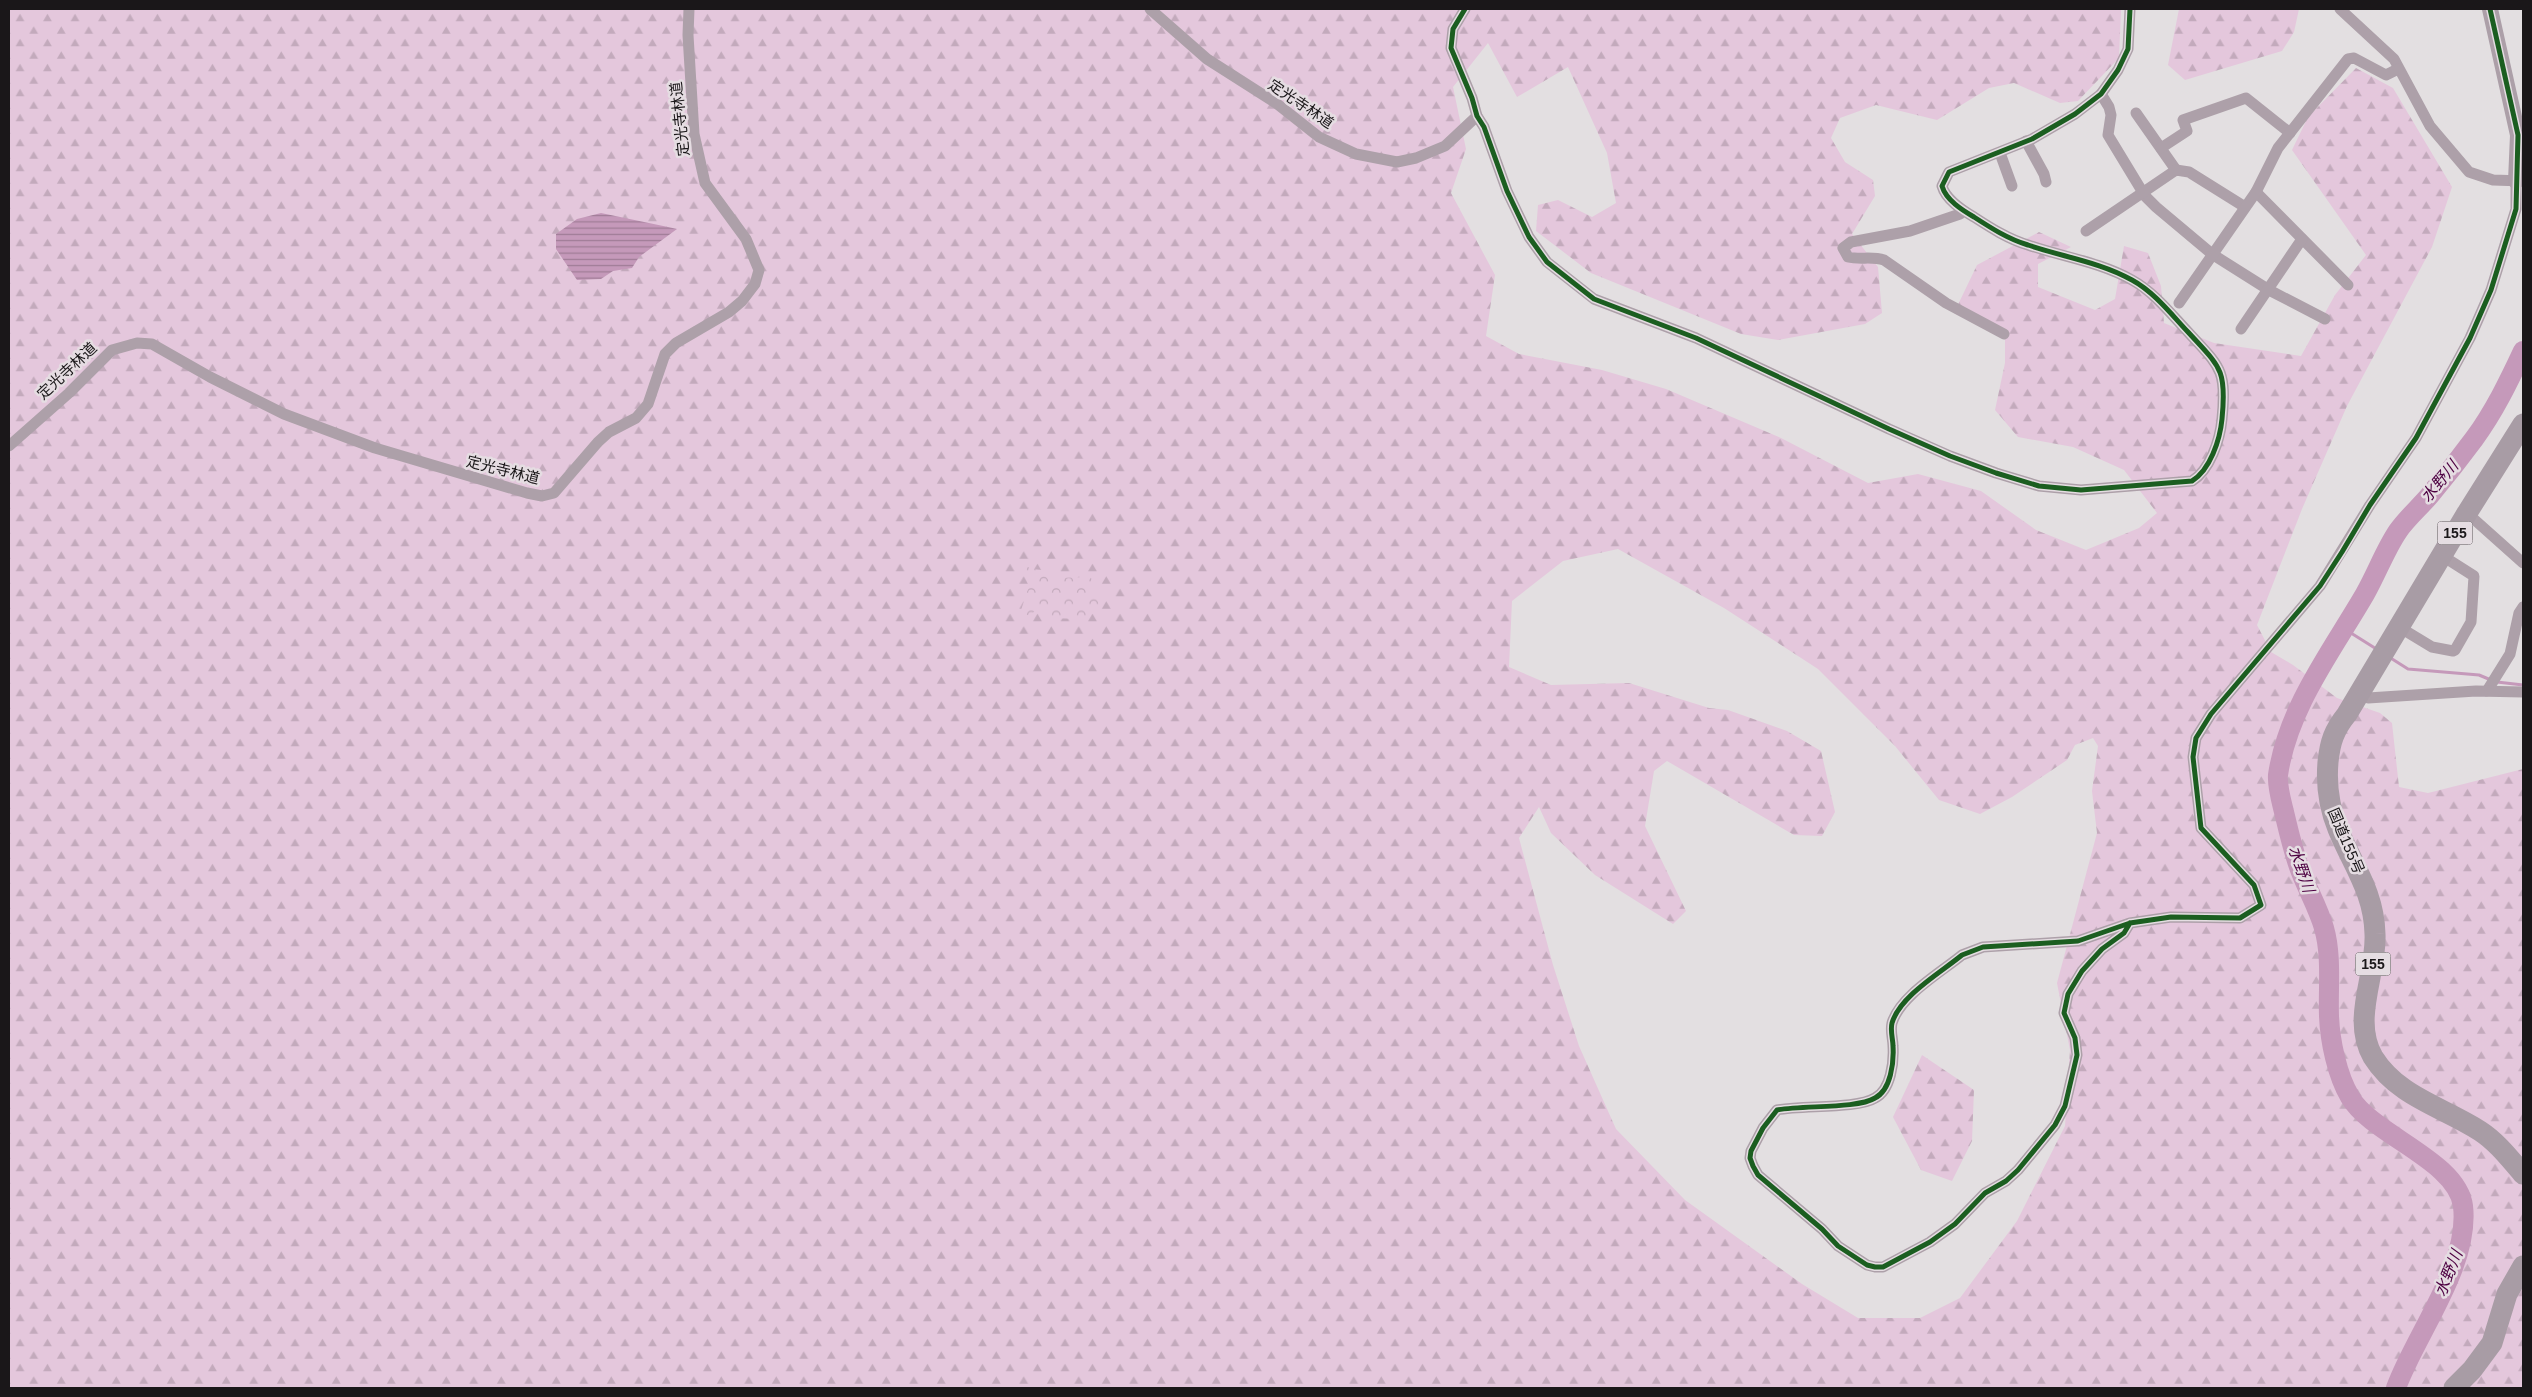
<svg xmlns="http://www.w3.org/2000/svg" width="2532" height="1397" font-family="Helvetica,'Noto Sans JP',sans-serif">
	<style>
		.forest { fill: url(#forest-firs); fill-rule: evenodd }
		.park { fill: url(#park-crowns) }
		.water { fill: url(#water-rules) }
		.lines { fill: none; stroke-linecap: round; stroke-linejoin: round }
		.stream { stroke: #c599ba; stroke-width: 3 }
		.river { stroke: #c599ba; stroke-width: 20 }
		.street { stroke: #ada0a9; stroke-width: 11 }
		.secondary { stroke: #ac9fa8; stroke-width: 16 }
		.highway { stroke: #a89ca5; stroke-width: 21 }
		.cycleway-casing { stroke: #e5dde2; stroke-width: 8 }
		.cycleway { stroke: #1b5e20; stroke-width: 5 }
		.labels { text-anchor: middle; stroke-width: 5; stroke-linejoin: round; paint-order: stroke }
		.shield { fill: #e5dde2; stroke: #575255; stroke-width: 1 }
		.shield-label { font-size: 14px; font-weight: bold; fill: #1a1719 }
		.street-label { font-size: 15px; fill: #1a1719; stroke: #e5dde2 }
		.water-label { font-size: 16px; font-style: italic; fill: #4d0142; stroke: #e5dde2 }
	</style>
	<defs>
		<pattern id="forest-firs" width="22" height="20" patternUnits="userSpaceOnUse" patternTransform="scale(1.25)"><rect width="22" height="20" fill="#e4c7dc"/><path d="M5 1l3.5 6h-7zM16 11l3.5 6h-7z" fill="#c3aabc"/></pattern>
		<pattern id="park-crowns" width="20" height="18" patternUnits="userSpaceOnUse" patternTransform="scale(1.25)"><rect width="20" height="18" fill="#e4c7dc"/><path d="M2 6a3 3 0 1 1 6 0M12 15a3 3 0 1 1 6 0" fill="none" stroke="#c3aabc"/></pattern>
		<pattern id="water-rules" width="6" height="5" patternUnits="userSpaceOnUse" patternTransform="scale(1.25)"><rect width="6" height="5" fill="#c599ba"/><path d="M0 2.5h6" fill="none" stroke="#9f7c96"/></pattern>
	</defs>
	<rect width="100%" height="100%" fill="#e3dfe1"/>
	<g class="forest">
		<path d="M9,9H2121L2119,58L2078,101L2060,103L2014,83L1989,88L1937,120L1876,105L1840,118L1831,138L1845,162L1873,180L1875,196L1852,234L1878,267L1882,313L1865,324L1778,340L1741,334L1591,273L1536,231L1538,205L1558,200L1592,217L1616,203L1607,153L1568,67L1517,97L1488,43L1453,87L1466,149L1451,193L1495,275L1486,336L1519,354L1602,370L1666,389L1781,438L1868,483L1918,474L1981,491L2036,530L2086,550L2139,528L2157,513L2124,470L2073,447L2018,437L1995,410L2005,363V336L1954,313L1977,265L2039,232L2071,247L2038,264V287L2095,310L2115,299L2124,246L2148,253L2161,286L2164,323L2214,343L2301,356L2335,295L2366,255L2292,150L2308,117L2356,68L2393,88L2452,187L2432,247L2347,406L2302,509L2257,625L2271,652L2293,665L2337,698L2380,713L2392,723L2399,787L2428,793L2523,769V1388H9ZM1618,549L1724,608L1818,669L1895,746L1939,800L1980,814L2012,797L2067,760L2075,745L2093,738L2098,746L2092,791L2097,833L2057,983L2070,1050L2065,1126L2017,1221L1960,1298L1920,1318H1858L1802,1284L1685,1200L1616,1129L1579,1046L1553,965L1519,838L1539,807L1551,833L1595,875L1673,924L1686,911L1645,826L1654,771L1667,761L1794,835L1822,836L1835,812L1821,751L1787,731L1728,710L1709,708L1629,683L1551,685L1509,667L1512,601L1563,561Z"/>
		<polygon points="2179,9 2299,9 2294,32 2282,51 2185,80 2168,65"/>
		<polygon points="1922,1055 1974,1090 1972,1141 1952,1181 1921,1170 1893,1117"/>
	</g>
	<path class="park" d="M1021,562L1031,569L1043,570L1056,578L1090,577C1099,588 1105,596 1100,610L1081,619L1049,618L1044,609L1038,607L1032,614L1024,616L1020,613L1029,586L1025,577L1017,568Z"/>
	<polygon class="water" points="601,213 668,227 677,229 639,257 632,268 613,271 601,279 577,280 556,249 556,234 577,219"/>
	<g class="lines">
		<g class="stream">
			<polyline points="2343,628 2378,650"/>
			<polyline points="2389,657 2408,669 2479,675 2491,680"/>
			<polyline points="2497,682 2523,685"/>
		</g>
		<path class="river" d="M2396,1388C2416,1333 2470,1266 2463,1206C2457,1160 2372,1135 2350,1097C2337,1075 2330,1041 2329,1016C2328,987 2332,956 2324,928C2318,907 2306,887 2299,867C2293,850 2289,833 2285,816C2282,803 2277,788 2278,775C2288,707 2332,651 2365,594C2377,573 2385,550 2398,531C2407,518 2420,507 2430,495C2445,477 2460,458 2474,439C2494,412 2509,381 2523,351"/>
		<g class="street">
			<polyline points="1150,9 1207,59 1276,103 1319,137 1356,154 1397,162 1416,158 1445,146 1477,116"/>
			<path d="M1465,9L1453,29L1451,48L1472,98L1477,116L1484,127L1507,191L1529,237L1547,262L1594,299L1696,338L1889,429L1950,456L1996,473L2039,486L2081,490L2192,481C2210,470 2220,440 2222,419C2227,369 2220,367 2188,332C2171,314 2154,292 2132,280C2100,262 2063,257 2028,245C2008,239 1991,228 1974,217C1962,210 1946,200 1942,186L1949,172L2032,139L2075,114L2101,94L2118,70L2128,49L2130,9"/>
			<polyline points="2340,9 2394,59 2430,126 2469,172 2493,180 2523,181"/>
			<polyline points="2101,94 2109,107 2111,115 2108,135 2145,196 2156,207 2212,254 2269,290 2325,319"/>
			<polyline points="2136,113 2176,170"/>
			<polyline points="2026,141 2044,174 2046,182"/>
			<polyline points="2161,148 2187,131 2183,120 2246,98 2290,133"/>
			<polyline points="2000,153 2012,186"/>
			<polyline points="2256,192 2348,285"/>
			<path d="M1962,210L1960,214L1910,231L1851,242L1843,248L1848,257C1860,260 1872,256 1884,260L1946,303L2004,334"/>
			<polyline points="2086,231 2176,170 2189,172 2245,207"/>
			<polyline points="2179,303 2256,192 2278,148 2348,59 2354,58 2386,75 2398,69"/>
			<polyline points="2241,329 2302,239"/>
			<polyline points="9,446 69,393 112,350 137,343 152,344 210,377 284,414 375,448 527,493 542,496 554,493 598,442 609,432 636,418 648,404 665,354 676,343 729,312 742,301 755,284 759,270 746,239 705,183 694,134 688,35 689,9"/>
			<polyline points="2467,513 2523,563"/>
			<polyline points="2399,627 2432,647 2453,651 2455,650 2471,622 2474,576 2441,555"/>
			<polyline points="2487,691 2510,654 2519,613 2523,607"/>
			<polyline points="2359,694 2368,698 2476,691 2523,692"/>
			<path d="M2130,923L2124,933L2102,949L2082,971L2068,994L2064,1013L2075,1038L2077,1055L2065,1106L2055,1125L2018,1170L2006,1181L1985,1193L1955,1224L1930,1242L1883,1267H1875L1867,1265L1838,1246L1822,1229L1758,1175L1753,1166L1750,1158L1751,1151L1763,1128L1777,1110C1803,1105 1857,1109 1875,1098C1891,1090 1894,1062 1893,1046C1893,1039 1890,1031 1892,1023C1900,996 1940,973 1962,955L1983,947L2078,941L2130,923L2171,917L2240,918L2261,905L2254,885L2201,828L2193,757L2196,738L2211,714L2320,586L2370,505L2416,438L2470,338L2491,290L2516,209V181"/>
		</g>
		<polyline class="secondary" points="2490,9 2518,135 2516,181"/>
		<g class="highway">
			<path d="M2523,424L2467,513L2347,714C2334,730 2330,742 2328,762C2326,785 2329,807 2338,829C2353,866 2374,892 2375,934C2377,974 2351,1019 2373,1057C2398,1097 2443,1107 2480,1131C2497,1142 2510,1159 2523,1174"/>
			<polyline points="2454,1388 2472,1370 2492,1343 2507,1294 2523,1266"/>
		</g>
		<defs>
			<g id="cycleway">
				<path d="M1465,9L1453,29L1451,48L1472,98L1477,116L1484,127L1507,191L1529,237L1547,262L1594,299L1696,338L1889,429L1950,456L1996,473L2039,486L2081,490L2192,481C2210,470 2220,440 2222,419C2227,369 2220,367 2188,332C2171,314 2154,292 2132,280C2100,262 2063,257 2028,245C2008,239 1991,228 1974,217C1962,210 1946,200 1942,186L1949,172L2032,139L2075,114L2101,94L2118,70L2128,49L2130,9"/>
				<path d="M2130,923L2124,933L2102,949L2082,971L2068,994L2064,1013L2075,1038L2077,1055L2065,1106L2055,1125L2018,1170L2006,1181L1985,1193L1955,1224L1930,1242L1883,1267H1875L1867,1265L1838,1246L1822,1229L1758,1175L1753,1166L1750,1158L1751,1151L1763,1128L1777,1110C1803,1105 1857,1109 1875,1098C1891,1090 1894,1062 1893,1046C1893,1039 1890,1031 1892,1023C1900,996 1940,973 1962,955L1983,947L2078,941L2130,923L2171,917L2240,918L2261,905L2254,885L2201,828L2193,757L2196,738L2211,714L2320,586L2342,552L2370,505L2416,438L2470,338L2491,290L2516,209L2518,135L2490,9"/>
			</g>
		</defs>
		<use href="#cycleway" class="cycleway-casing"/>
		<use href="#cycleway" class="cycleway"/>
	</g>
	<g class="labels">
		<g class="shield">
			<rect x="2437.5" y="521.5" width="35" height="23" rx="4"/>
			<rect x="2355.5" y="952.5" width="35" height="23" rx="4"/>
		</g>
		<g class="shield-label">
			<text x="2455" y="538">155</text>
			<text x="2373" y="969">155</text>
		</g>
		<g class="street-label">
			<text transform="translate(1301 104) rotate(34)" y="5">定光寺林道</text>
			<text transform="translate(680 119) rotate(-96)" y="5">定光寺林道</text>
			<text transform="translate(67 371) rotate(-43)" y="5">定光寺林道</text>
			<text transform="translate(503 470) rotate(14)" y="5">定光寺林道</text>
			<text transform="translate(2346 841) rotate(67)" y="5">国道155号</text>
		</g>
		<g class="water-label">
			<text transform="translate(2439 481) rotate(-50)" y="6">水野川</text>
			<text transform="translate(2302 869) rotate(71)" y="6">水野川</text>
			<text transform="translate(2448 1273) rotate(-68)" y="6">水野川</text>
		</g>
	</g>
	<rect width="2532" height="1397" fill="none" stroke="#1a1719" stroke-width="20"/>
</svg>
